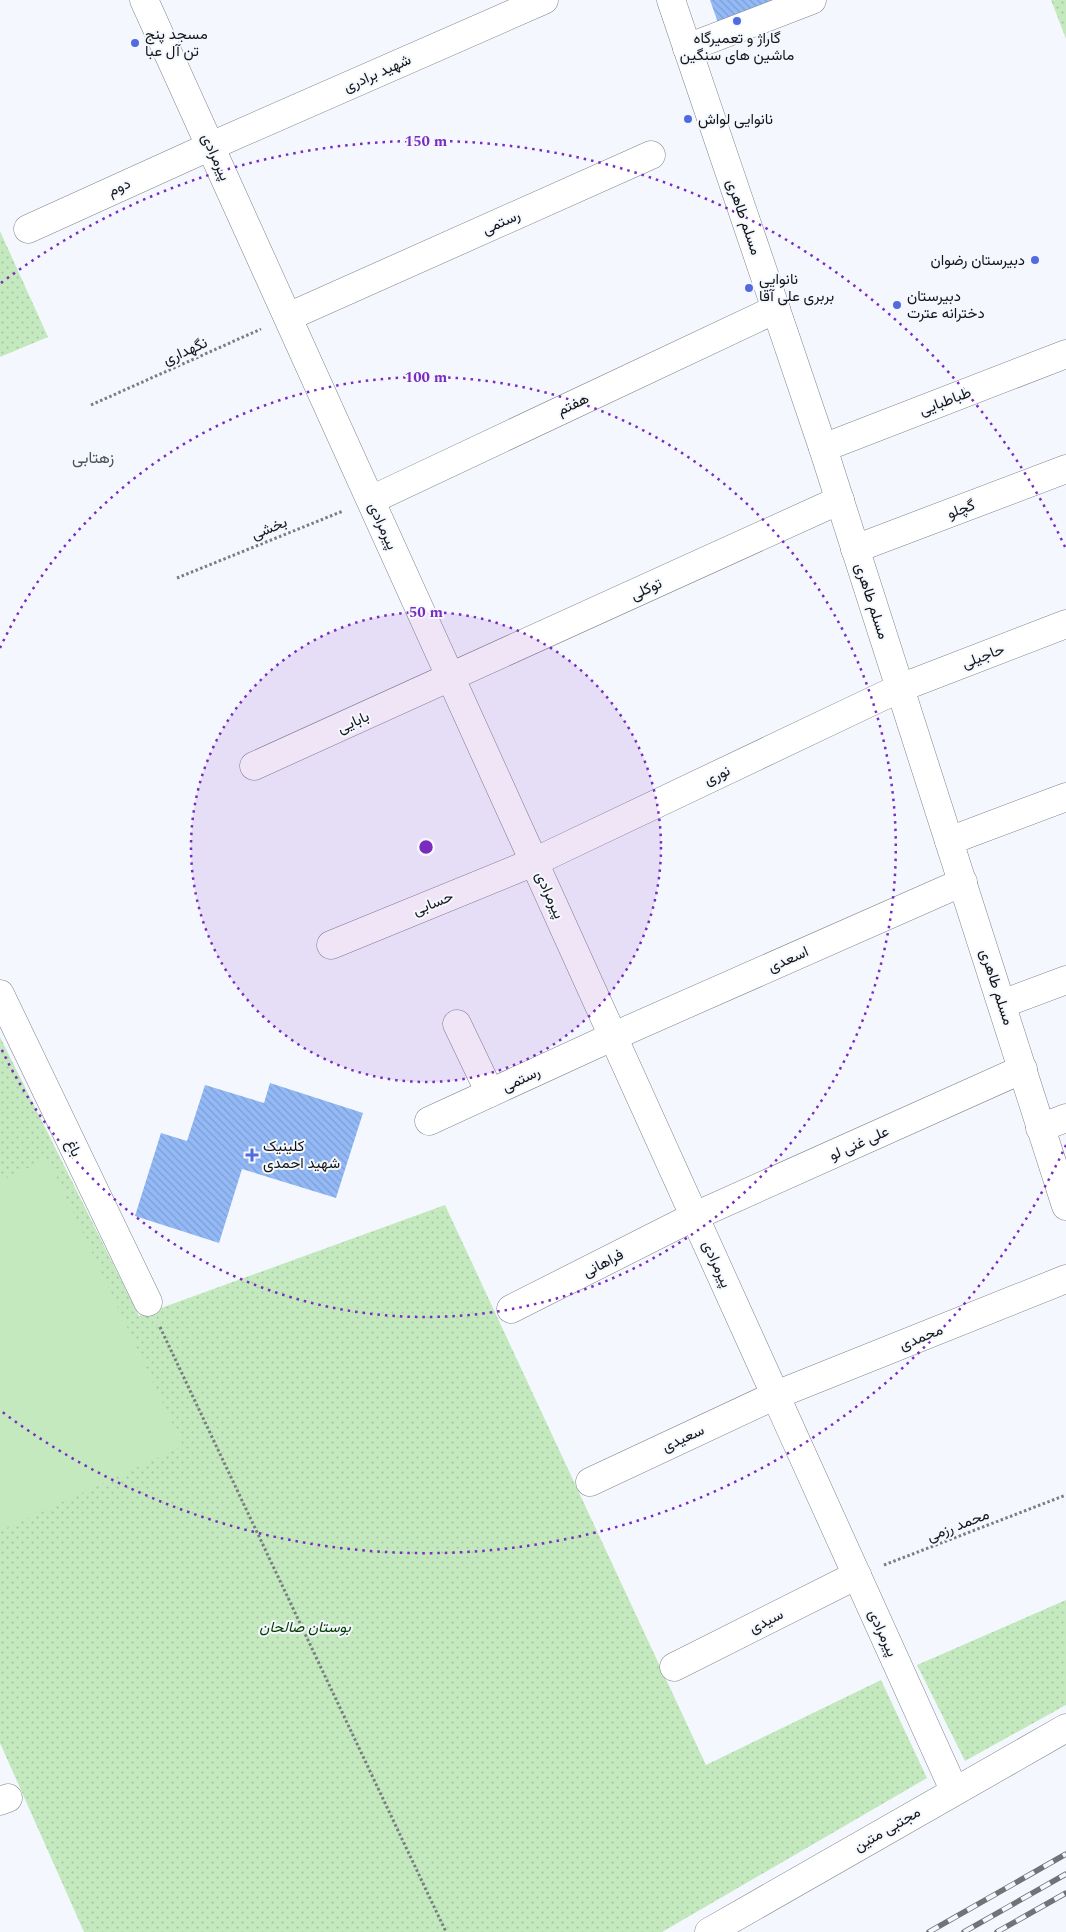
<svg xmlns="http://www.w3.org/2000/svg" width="1066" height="1932" font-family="Spectral,Vazirmatn,serif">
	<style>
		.park { fill: url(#park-dots) }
		.pitch { fill: #c4e9bf }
		.building { fill: url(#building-back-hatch) }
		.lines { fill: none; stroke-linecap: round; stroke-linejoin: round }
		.minor-casing { stroke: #7f838b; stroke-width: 29 }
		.tertiary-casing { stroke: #7f838b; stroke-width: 29 }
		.path { stroke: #7a7d81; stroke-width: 3; stroke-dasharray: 2.5 2.5; stroke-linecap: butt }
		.minor { stroke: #fff; stroke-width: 28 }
		.tertiary { stroke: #fff; stroke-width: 28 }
		.rail-casing { stroke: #717477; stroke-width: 5.5 }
		.rail { stroke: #f4f8fe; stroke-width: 4; stroke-dasharray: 11; stroke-linecap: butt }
		.ring { fill: none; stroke: #7b2cbf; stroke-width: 2.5; stroke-dasharray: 2.5 5 }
		.poi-dot { fill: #526ae0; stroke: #f4f8fe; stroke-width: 2 }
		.labels { text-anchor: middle; stroke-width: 4; stroke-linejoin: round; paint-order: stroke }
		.poi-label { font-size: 15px; fill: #131517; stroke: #f4f8fe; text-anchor: start }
		.street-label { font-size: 15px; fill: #131517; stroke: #f4f8fe }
		.park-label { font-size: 15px; font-style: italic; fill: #043c02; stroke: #f4f8fe }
		.neighbourhood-label { font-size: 16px; fill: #4d5158; stroke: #f4f8fe }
		.centre { fill: #7b2cbf; stroke: #f4f8fe; stroke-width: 2.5 }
		.ring-label { font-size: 15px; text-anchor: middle; font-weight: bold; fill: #7b2cbf; stroke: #f4f8fe; stroke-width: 4; stroke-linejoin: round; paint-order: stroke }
	</style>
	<defs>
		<pattern id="park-dots" width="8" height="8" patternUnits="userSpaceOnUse" patternTransform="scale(1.25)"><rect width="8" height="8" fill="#c4e9bf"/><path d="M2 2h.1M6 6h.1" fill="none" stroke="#a8c7a3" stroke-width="1.8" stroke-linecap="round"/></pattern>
		<pattern id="building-back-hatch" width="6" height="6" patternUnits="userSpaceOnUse" patternTransform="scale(1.25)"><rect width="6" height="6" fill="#93b9f6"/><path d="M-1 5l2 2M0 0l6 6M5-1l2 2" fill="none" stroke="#7e9ed2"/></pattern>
	</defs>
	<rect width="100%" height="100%" fill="#f4f8fe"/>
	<g class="park">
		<polygon points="1051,0 1066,0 1066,39"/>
		<polygon points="0,231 48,337 0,357"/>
		<polygon points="0,1037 139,1316 445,1205 706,1765 881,1680 927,1778 662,1932 84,1932 0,1743"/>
		<polygon points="1066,1600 1066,1705 965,1761 917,1665"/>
	</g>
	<polygon class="pitch" points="48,1159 183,1446 0,1531 0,1181"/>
	<g class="building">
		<polygon points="710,0 811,0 722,34"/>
		<polygon points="270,1083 363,1113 336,1198 242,1169 219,1243 135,1216 161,1133 187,1141 205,1085 264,1103"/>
	</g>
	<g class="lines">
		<defs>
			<g id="minor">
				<polyline points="144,0 954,1790"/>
				<polyline points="671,0 823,448 1066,1206"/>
				<polyline points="687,48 812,0"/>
				<polyline points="28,229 211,146 544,0"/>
				<polyline points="288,317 651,155"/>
				<polyline points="823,448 1066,354"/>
				<polyline points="371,500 776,309"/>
				<polyline points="855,549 1066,469"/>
				<polyline points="254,766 840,500"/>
				<polyline points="949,841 1066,797"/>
				<polyline points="331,945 534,862 900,688 1066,624"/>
				<polyline points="0,994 148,1302"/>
				<polyline points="1002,1004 1066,980"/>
				<polyline points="457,1024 490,1093"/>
				<polyline points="429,1121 614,1036 963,882"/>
				<polyline points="1040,1128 1066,1118"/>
				<polyline points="511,1309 695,1216 1023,1069"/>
				<polyline points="590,1482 776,1395 1066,1279"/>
				<polyline points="674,1667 857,1575"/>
				<polyline points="0,1801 8,1798"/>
			</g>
			<polyline id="tertiary" points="709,1932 1066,1728"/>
		</defs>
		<use href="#minor" class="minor-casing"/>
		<use href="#tertiary" class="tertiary-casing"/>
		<g class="path">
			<polyline points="91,405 261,329"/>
			<polyline points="177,578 343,511"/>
			<polyline points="160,1327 446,1932"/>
			<polyline points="884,1565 1066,1495"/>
		</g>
		<use href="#minor" class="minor"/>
		<use href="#tertiary" class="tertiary"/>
		<defs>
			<g id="rail">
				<polyline points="929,1932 1066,1854"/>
				<polyline points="964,1932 1066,1874"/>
				<polyline points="997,1932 1066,1893"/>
			</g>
		</defs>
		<use href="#rail" class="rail-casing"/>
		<use href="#rail" class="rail"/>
	</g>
	<circle cx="426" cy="847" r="235" fill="#7b2cbf" fill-opacity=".12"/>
	<g class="ring">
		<circle cx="426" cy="847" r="235"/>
		<path d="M0 648A470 470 0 1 1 0 1046"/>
		<path d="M1066 1145A706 706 0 0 1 1 1411M1 283A706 706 0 0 1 1066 549"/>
	</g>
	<g class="poi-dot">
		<circle cx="737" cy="21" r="5"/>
		<circle cx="135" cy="43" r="5"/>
		<circle cx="688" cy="119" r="5"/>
		<circle cx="1035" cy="260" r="5"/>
		<circle cx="749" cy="288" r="5"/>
		<circle cx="897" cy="305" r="5"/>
		<path d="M249.5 1147.5h5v5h5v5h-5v5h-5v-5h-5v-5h5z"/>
	</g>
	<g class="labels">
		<g class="poi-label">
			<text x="145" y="39">مسجد پنج<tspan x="145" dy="17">تن آل عبا</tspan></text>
			<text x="737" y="43" text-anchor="middle">گاراژ و تعمیرگاه<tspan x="737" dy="17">ماشین های سنگین</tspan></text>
			<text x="698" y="124">نانوایی لواش</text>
			<text x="1025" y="265" text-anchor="end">دبیرستان رضوان</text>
			<text x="759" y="284">نانوایی<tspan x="759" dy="17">بربری علی آقا</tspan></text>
			<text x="907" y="301">دبیرستان<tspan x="907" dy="17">دخترانه عترت</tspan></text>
			<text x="263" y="1151">کلینیک<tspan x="263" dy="17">شهید احمدی</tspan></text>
		</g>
		<g class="street-label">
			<text transform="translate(377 73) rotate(-24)" y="5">شهید برادری</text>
			<text transform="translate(216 157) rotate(66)" y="5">پیرمرادی</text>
			<text transform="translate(119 187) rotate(-24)" y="5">دوم</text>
			<text transform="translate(744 217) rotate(71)" y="5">مسلم طاهری</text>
			<text transform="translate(501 222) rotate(-24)" y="5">رستمی</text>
			<text transform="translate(185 351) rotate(-24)" y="5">نگهداری</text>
			<text transform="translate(945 401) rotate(-21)" y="5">طباطبایی</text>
			<text transform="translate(573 404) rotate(-25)" y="5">هفتم</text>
			<text transform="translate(961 509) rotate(-21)" y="5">گچلو</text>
			<text transform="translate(383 526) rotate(66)" y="5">پیرمرادی</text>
			<text transform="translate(269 528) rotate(-22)" y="5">بخشی</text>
			<text transform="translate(646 589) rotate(-25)" y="5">توکلی</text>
			<text transform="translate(872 601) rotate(72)" y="5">مسلم طاهری</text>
			<text transform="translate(983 656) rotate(-21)" y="5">حاجیلی</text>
			<text transform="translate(353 722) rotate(-24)" y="5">بابایی</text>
			<text transform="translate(717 775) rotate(-25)" y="5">نوری</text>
			<text transform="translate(550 895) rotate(66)" y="5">پیرمرادی</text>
			<text transform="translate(433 903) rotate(-22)" y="5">حسابی</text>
			<text transform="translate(788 959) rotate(-24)" y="5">اسعدی</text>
			<text transform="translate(997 987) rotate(72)" y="5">مسلم طاهری</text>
			<text transform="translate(521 1079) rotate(-25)" y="5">رستمی</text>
			<text transform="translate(859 1143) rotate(-24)" y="5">علی غنی لو</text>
			<text transform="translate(74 1148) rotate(64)" y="5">باغ</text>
			<text transform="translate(603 1263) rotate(-27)" y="5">فراهانی</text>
			<text transform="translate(717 1264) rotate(66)" y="5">پیرمرادی</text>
			<text transform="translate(921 1337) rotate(-22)" y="5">محمدی</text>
			<text transform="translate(683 1438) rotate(-25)" y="5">سعیدی</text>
			<text transform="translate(958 1525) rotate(-21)" y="5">محمد رزمی</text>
			<text transform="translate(766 1621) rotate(-27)" y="5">سیدی</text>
			<text transform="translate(883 1633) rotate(66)" y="5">پیرمرادی</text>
			<text transform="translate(887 1829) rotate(-30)" y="5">مجتبی متین</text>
		</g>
		<g class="park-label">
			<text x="305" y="1632">بوستان صالحان</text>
		</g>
		<g class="neighbourhood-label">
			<text x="93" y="463">زهتابی</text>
		</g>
	</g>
	<circle cx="426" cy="847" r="8" class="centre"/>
	<g class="ring-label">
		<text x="426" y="146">150 m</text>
		<text x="426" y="382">100 m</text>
		<text x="426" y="617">50 m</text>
	</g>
</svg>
